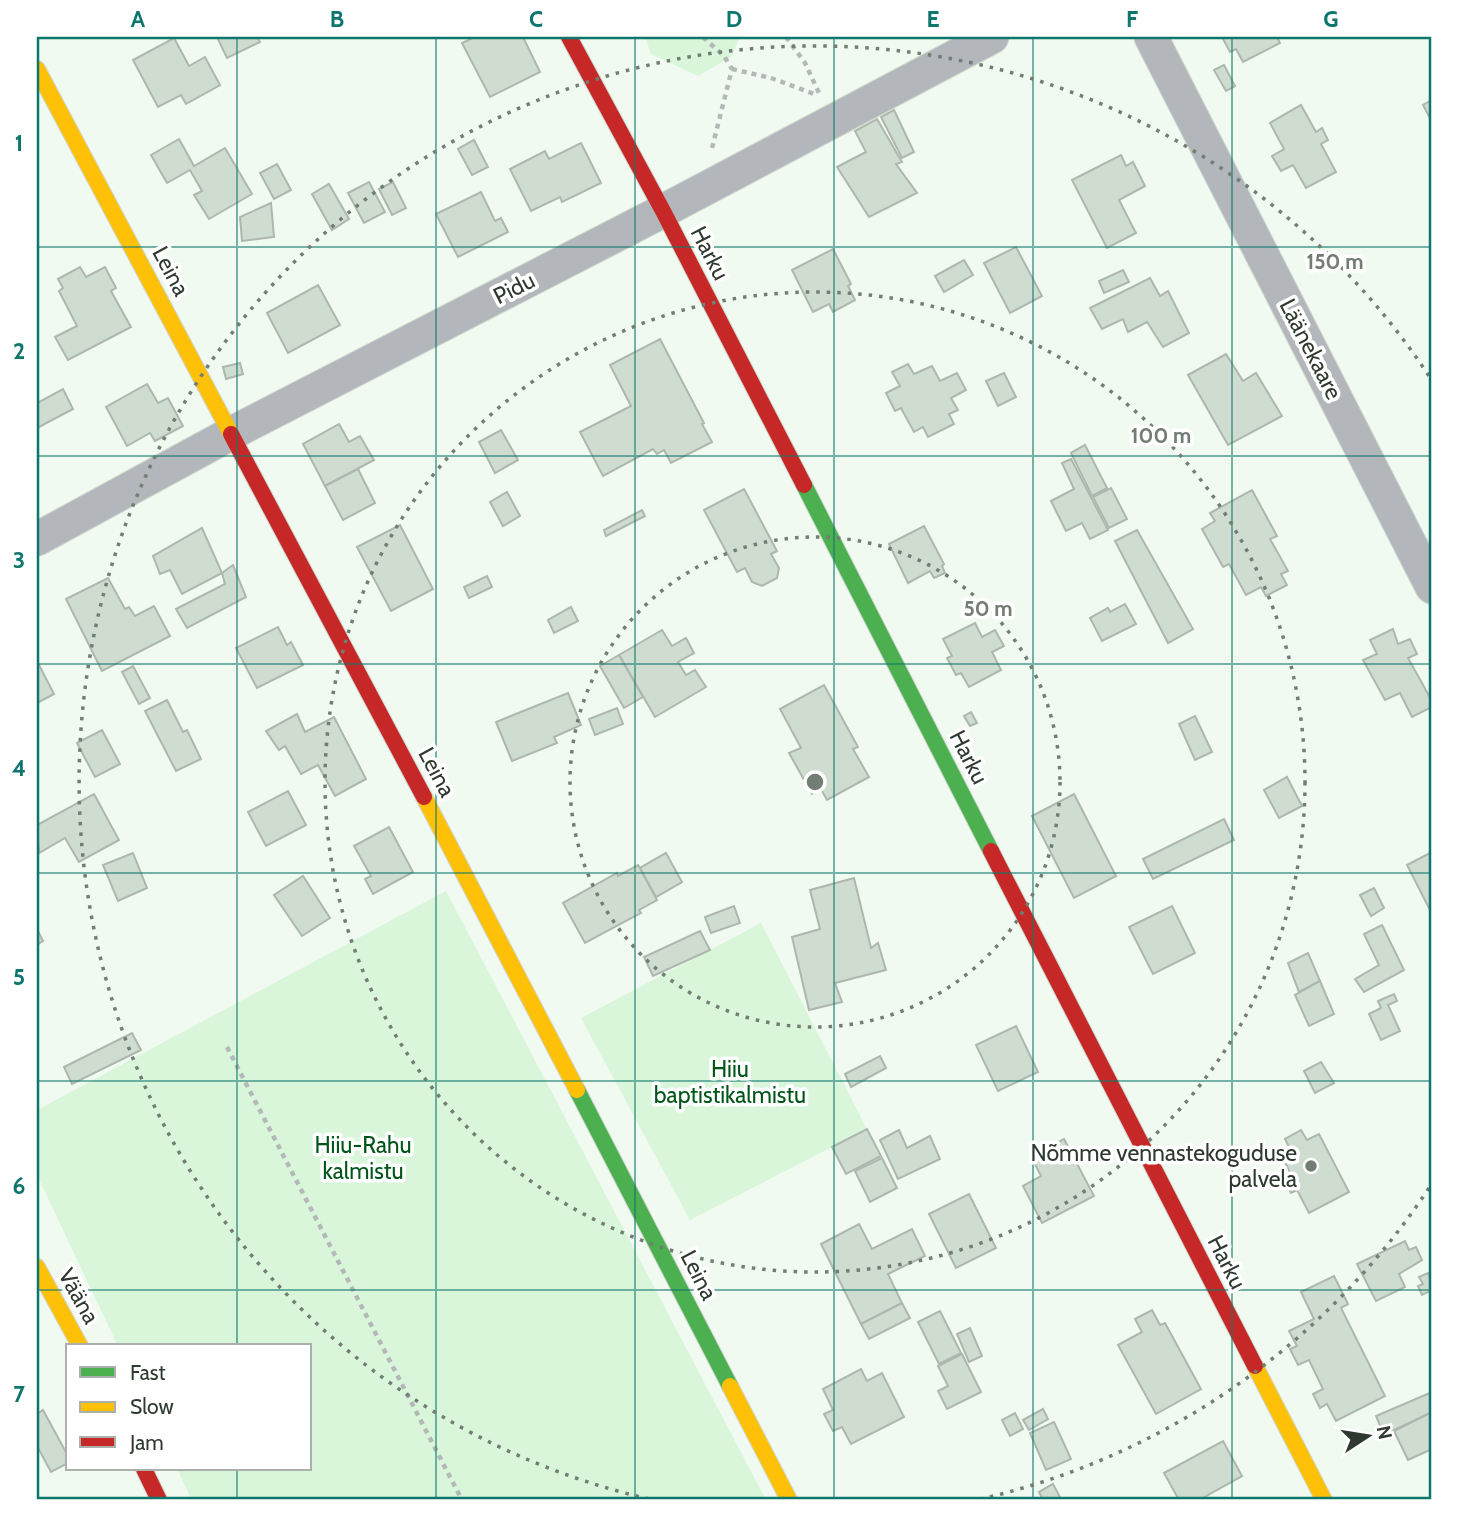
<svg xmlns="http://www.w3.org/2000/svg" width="1469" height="1537" font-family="Cabin,sans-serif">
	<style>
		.green { fill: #d9f6db }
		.building { fill: #cfddd0; stroke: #adb7ad; stroke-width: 2 }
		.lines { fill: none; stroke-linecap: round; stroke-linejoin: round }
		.street-casing { stroke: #ced7ce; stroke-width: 35 }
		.fast-casing { stroke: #ced7ce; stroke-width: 18 }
		.slow-casing { stroke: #ced7ce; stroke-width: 18 }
		.jam-casing { stroke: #ced7ce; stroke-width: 18 }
		.path { stroke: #b4b9b8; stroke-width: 4.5; stroke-dasharray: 5 5; stroke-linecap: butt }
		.street { stroke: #b3b6ba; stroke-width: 33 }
		.fast { stroke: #4caf50; stroke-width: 16 }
		.slow { stroke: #ffc107; stroke-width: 16 }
		.jam { stroke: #c62828; stroke-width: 16 }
		.grid { fill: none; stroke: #0f766e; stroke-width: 2; stroke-opacity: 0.55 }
		.ring { fill: none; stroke: #727d73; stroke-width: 3.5; stroke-dasharray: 3.5 7 }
		.poi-dot { fill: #727d73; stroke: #fff; stroke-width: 2.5 }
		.labels { text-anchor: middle; stroke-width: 7; stroke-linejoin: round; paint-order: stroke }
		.street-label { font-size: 23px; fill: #2e3a2f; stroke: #fff }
		.park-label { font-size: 23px; fill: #005519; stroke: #fff }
		.poi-label { font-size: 23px; fill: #2e3a2f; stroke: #fff; text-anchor: end }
		.centre { fill: #727d73; stroke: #fff; stroke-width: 3.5 }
		.ring-label { font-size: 21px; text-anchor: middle; font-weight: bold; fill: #727d73; stroke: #fff; stroke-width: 7; stroke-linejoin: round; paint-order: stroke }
		.neatline { fill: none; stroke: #0f766e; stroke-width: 2.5 }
		.grid-label { font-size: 23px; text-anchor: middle; font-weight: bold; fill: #0f766e }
	</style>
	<rect width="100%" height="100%" fill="#f0faf0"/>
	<g class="green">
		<polygon points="645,37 740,37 731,57 698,76 651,54"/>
		<polygon points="446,891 766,1500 192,1500 177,1469 310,1469 310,1346 118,1346 37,1175 37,1110"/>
		<polygon points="761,923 867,1129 690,1220 581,1018"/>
	</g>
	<g class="building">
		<polygon points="217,37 257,37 260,42 227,58"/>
		<polygon points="475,37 523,37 540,72 490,97 462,43"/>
		<polygon points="1222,37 1277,37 1280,43 1243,62 1236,49 1230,52"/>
		<polygon points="174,38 189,66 205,57 220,85 186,104 181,95 158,107 133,60"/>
		<polygon points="1224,65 1235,86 1226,91 1214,70"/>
		<polygon points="1432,100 1432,122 1423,105"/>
		<polygon points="1301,105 1316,132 1322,128 1328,140 1321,144 1336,172 1306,188 1293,165 1281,171 1272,156 1284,149 1270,123"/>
		<polygon points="894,110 914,152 902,158 881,117"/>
		<polygon points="877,119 902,162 896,164 917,193 869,217 837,167 866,152 855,131"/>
		<polygon points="179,139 194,166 225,148 252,194 209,219 194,195 202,191 190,170 167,183 151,155"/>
		<polygon points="474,140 488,167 472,175 458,149"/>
		<polygon points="581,143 601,183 562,202 560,197 531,211 510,169 545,151 549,159"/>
		<polygon points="1121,155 1126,166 1133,162 1145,186 1119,200 1136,233 1107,248 1072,180"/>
		<polygon points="277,164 291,190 274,199 260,173"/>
		<polygon points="369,182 385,212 364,223 348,193"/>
		<polygon points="393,182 406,208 392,215 379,189"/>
		<polygon points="329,184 349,219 332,230 312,194"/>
		<polygon points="481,192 495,221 501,218 508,232 458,257 436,214"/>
		<polygon points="271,203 274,237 242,241 240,217"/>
		<polygon points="1016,247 1042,296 1010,313 984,263"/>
		<polygon points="833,249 851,284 848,286 855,300 833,312 829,304 813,312 792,270"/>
		<polygon points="964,260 973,275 944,292 935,276"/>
		<polygon points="80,267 86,277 105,267 116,288 111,291 131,327 68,360 55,337 77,326 59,291 63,288 58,279"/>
		<polygon points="1123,270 1129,282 1104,293 1099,281"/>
		<polygon points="1150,278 1160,296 1168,291 1189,333 1163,347 1147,322 1128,332 1123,319 1102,329 1090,308"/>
		<polygon points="318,285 340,325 288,353 267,313"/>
		<polygon points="660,339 704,423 702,424 712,442 671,463 664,450 657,454 653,449 603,476 580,432 631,406 610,365"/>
		<polygon points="1226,354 1243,381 1256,373 1282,416 1228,445 1188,375"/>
		<polygon points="240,363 243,374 226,379 223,367"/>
		<polygon points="908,364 914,374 932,366 940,381 957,373 966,390 951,398 958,410 949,414 954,424 928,437 923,427 914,432 901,408 895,411 886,393 900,386 892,372"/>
		<polygon points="1004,373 1016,397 998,406 986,381"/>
		<polygon points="147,384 158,403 168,398 183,426 155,441 150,433 127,446 106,407"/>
		<polygon points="63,389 73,409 37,428 37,403"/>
		<polygon points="339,424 349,442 360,436 374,460 325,486 303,444"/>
		<polygon points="501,430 518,460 495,473 479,442"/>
		<polygon points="1085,445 1107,488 1092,496 1071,453"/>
		<polygon points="1071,459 1108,530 1090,539 1082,523 1066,531 1051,501 1074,489 1062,463"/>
		<polygon points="358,469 375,503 343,520 325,486"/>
		<polygon points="1111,488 1127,519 1109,528 1093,497"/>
		<polygon points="744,489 777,551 771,554 779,568 777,578 762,586 752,582 745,568 737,572 704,510"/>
		<polygon points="1252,490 1277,536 1270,539 1288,571 1281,574 1287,585 1266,596 1261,587 1246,595 1229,564 1223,567 1202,529 1215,521 1210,513"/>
		<polygon points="507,492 520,516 503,526 490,502"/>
		<polygon points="642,510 645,516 606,536 604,530"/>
		<polygon points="400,525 433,589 391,611 357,547"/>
		<polygon points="924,526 944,564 942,566 945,573 934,578 930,571 908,583 889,544"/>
		<polygon points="202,528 222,573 182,594 170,570 160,574 153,556"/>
		<polygon points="1137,530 1193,629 1168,643 1115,541"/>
		<polygon points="233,565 246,597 187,628 176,609 225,584 222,573"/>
		<polygon points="487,576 492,587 469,598 464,587"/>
		<polygon points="108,578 125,609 129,607 135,616 154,606 170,636 102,671 66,599"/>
		<polygon points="1125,604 1136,624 1102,641 1090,618 1108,608 1110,612"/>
		<polygon points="571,607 578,621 554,633 548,620"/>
		<polygon points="975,623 982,637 995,630 1004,646 992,652 1001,670 969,687 961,673 956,675 947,658 952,656 943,639"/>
		<polygon points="278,627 287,645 291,642 303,665 257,688 236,648"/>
		<polygon points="1393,629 1398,644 1410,639 1417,654 1408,658 1432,701 1432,707 1412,717 1400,693 1385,700 1363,660 1377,654 1370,640"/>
		<polygon points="662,630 672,646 686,638 694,653 678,662 686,675 695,670 706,687 655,717 619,655"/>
		<polygon points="619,655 643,697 624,708 600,666"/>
		<polygon points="37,661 54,694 37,703"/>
		<polygon points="133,666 150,698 139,704 122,672"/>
		<polygon points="824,685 858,747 853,749 869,777 827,800 821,789 812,794 789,753 801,748 780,709"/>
		<polygon points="568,693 581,725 554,737 557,743 512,761 496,722"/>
		<polygon points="167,700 183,732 187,730 201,759 176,771 145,711"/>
		<polygon points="617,708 623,724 595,735 589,719"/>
		<polygon points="971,712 977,723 970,726 964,716"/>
		<polygon points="297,714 305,732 334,717 366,779 335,796 318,765 301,774 285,746 279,750 266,731"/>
		<polygon points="1195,716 1212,752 1195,760 1179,724"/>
		<polygon points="102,730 120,764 95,777 77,743"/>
		<polygon points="1287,777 1302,806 1279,818 1264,790"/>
		<polygon points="288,791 306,825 266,846 248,812"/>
		<polygon points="94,794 119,840 79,862 65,838 39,853 37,825"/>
		<polygon points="1074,794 1116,876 1074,898 1032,816"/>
		<polygon points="1224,819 1234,840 1153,879 1143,859"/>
		<polygon points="389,827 413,872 373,894 365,879 371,876 354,846"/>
		<polygon points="1432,852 1432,912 1431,912 1407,865"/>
		<polygon points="133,853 147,888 118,901 103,865"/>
		<polygon points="666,853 682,882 656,897 640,868"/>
		<polygon points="638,865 657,900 639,910 641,913 585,943 563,903 617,873 618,876"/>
		<polygon points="303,876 330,918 302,936 274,895"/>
		<polygon points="854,878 871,948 878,943 886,970 835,983 842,1002 809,1010 792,937 820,929 810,890"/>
		<polygon points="1374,888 1384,908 1371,916 1360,895"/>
		<polygon points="734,906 740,923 711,933 705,917"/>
		<polygon points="1172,906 1195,953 1153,974 1129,927"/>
		<polygon points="1382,925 1404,970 1364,992 1355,979 1379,965 1364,934"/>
		<polygon points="37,929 43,941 37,945"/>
		<polygon points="700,931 710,950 653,976 644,957"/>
		<polygon points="1308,953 1320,981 1299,992 1288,963"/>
		<polygon points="1320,981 1334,1014 1309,1026 1295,995"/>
		<polygon points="1394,994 1397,1001 1388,1005 1400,1031 1381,1040 1369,1014 1381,1008 1378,1001"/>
		<polygon points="1016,1026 1038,1072 998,1091 976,1045"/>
		<polygon points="132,1033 141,1050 72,1084 64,1067"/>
		<polygon points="880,1056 886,1068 851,1087 845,1074"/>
		<polygon points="1321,1062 1334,1083 1315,1093 1304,1071"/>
		<polygon points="867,1129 881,1156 846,1174 832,1147"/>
		<polygon points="899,1130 907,1148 930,1136 940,1159 898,1179 880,1140"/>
		<polygon points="1301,1130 1307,1140 1319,1134 1349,1192 1309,1213 1297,1190 1291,1193 1286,1183 1293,1179 1281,1154 1290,1149 1285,1139"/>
		<polygon points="1064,1139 1094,1196 1042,1223 1023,1186 1041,1176 1031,1156"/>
		<polygon points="882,1158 897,1188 870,1202 855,1171"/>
		<polygon points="969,1194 996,1248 956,1268 929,1214"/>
		<polygon points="859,1224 872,1249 912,1229 925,1256 888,1274 902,1303 861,1324 821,1244"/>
		<polygon points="1405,1241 1409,1250 1416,1247 1422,1260 1399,1274 1405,1287 1376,1301 1357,1264"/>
		<polygon points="1428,1273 1432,1282 1432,1290 1422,1295 1418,1286 1423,1284 1419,1277"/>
		<polygon points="1334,1276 1348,1304 1341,1308 1385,1396 1336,1421 1327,1404 1320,1408 1313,1394 1323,1389 1309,1360 1298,1365 1290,1349 1297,1346 1289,1331 1314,1319 1301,1292"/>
		<polygon points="902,1303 910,1318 869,1339 861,1324"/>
		<polygon points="1152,1310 1160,1325 1165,1323 1201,1389 1156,1414 1118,1345 1142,1332 1135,1319"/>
		<polygon points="940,1311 961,1353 939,1364 918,1322"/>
		<polygon points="970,1328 982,1356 969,1362 957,1334"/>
		<polygon points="962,1354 981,1392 947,1409 938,1391 948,1386 938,1366"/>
		<polygon points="861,1369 867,1381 882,1373 904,1417 851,1444 842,1427 833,1431 824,1414 833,1410 823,1389"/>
		<polygon points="1432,1392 1432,1412 1384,1435 1376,1416"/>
		<polygon points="1043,1409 1048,1419 1029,1430 1023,1420"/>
		<polygon points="43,1410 68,1456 68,1463 51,1472 37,1446 37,1414"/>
		<polygon points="1432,1412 1432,1449 1408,1460 1394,1431"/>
		<polygon points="1015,1413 1023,1429 1010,1436 1002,1420"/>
		<polygon points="1054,1422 1071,1459 1046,1470 1030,1433"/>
		<polygon points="1223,1441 1242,1476 1199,1500 1179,1500 1164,1473"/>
		<polygon points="1053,1484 1061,1499 1043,1500 1039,1492"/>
	</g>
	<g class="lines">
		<defs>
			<g id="street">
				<polyline points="1151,37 1432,587"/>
				<polyline points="37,539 232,433 663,211 992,37"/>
			</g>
			<g id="fast">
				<polyline points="804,485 991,851"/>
				<polyline points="577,1090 730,1386"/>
			</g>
			<g id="slow">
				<polyline points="37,69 231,434"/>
				<polyline points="424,797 577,1090"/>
				<polyline points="37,1267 80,1346"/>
				<polyline points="1255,1366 1324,1500"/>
				<polyline points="730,1386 789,1500"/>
			</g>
			<g id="jam">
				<polyline points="569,37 663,211 804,485"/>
				<polyline points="231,434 424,797"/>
				<polyline points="991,851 1255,1366"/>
				<polyline points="144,1469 159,1500"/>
			</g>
		</defs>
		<use href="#street" class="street-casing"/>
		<use href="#fast" class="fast-casing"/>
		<use href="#slow" class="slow-casing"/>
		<use href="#jam" class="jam-casing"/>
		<g class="path">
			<polyline points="703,37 724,56 732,69 712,148"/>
			<polyline points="786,37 805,63 819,93"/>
			<polyline points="732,69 771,78 814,94"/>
			<polyline points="227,1047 462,1500"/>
		</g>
		<use href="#street" class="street"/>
		<use href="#fast" class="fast"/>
		<use href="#slow" class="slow"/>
		<use href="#jam" class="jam"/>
	</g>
	<path class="grid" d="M237,37V1346M436,37V1500M635,37V1500M834,37V1500M1033,37V1500M1232,37V1500M37,247H1432M37,456H1432M37,664H1432M37,873H1432M37,1081H1432M37,1290H1432M237,1469V1500"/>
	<g class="ring">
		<circle cx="815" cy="782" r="245"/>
		<circle cx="815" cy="782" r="490"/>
		<path d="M1429 1188A736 736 0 0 1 981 1499M649 1499A736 736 0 1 1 1429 376"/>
	</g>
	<circle class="poi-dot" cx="1311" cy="1166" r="7"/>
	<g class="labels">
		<g class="street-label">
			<text transform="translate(710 253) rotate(63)" y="8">Harku</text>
			<text transform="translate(171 271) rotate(62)" y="8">Leina</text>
			<text transform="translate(514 288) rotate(-27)" y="8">Pidu</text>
			<text transform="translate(1311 349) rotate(63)" y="8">Läänekaare</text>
			<text transform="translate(969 757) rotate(63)" y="8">Harku</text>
			<text transform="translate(437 772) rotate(62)" y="8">Leina</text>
			<text transform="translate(1227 1262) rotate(63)" y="8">Harku</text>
			<text transform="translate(699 1275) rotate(63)" y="8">Leina</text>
			<text transform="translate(79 1296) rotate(61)" y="8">Vääna</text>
		</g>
		<g class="park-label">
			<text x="730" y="1077">Hiiu<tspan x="730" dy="26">baptistikalmistu</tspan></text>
			<text x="363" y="1153">Hiiu-Rahu<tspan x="363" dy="26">kalmistu</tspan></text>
		</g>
		<g class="poi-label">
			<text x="1297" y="1161">Nõmme vennastekoguduse<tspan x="1297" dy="26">palvela</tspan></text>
		</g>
	</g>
	<circle cx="815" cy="782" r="10" class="centre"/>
	<g class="ring-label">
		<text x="1335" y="269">150 m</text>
		<text x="1161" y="443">100 m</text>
		<text x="988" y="616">50 m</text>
	</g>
	<rect width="1469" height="1537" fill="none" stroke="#ffffff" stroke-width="77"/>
	<rect x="66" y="1344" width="245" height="126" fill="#ffffff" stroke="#abb0ac" stroke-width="2"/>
	<rect x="80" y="1367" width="35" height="10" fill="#4caf50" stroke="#abb0ac" stroke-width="2"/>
	<text x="130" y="1380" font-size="21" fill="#2e3a2f">Fast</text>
	<rect x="80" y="1402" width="35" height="10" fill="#ffc107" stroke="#abb0ac" stroke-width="2"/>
	<text x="130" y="1414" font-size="21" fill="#2e3a2f">Slow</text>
	<rect x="80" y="1437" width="35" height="10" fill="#c62828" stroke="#abb0ac" stroke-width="2"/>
	<text x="130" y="1450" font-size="21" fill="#2e3a2f">Jam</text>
	<g transform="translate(1368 1436) rotate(78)" stroke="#ffffff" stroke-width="5" paint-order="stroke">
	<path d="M0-5L12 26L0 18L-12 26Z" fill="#2e3a2f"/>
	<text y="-10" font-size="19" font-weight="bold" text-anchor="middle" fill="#2e3a2f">N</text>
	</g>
	<rect x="38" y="38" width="1392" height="1460" class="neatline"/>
	<g class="grid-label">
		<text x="138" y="27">A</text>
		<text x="337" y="27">B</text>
		<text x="536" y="27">C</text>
		<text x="734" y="27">D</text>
		<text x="933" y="27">E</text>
		<text x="1132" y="27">F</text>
		<text x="1331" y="27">G</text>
		<text x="19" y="151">1</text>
		<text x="19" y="359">2</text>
		<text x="19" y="568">3</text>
		<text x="19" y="776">4</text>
		<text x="19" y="985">5</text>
		<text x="19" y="1194">6</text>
		<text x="19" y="1402">7</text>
	</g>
</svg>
